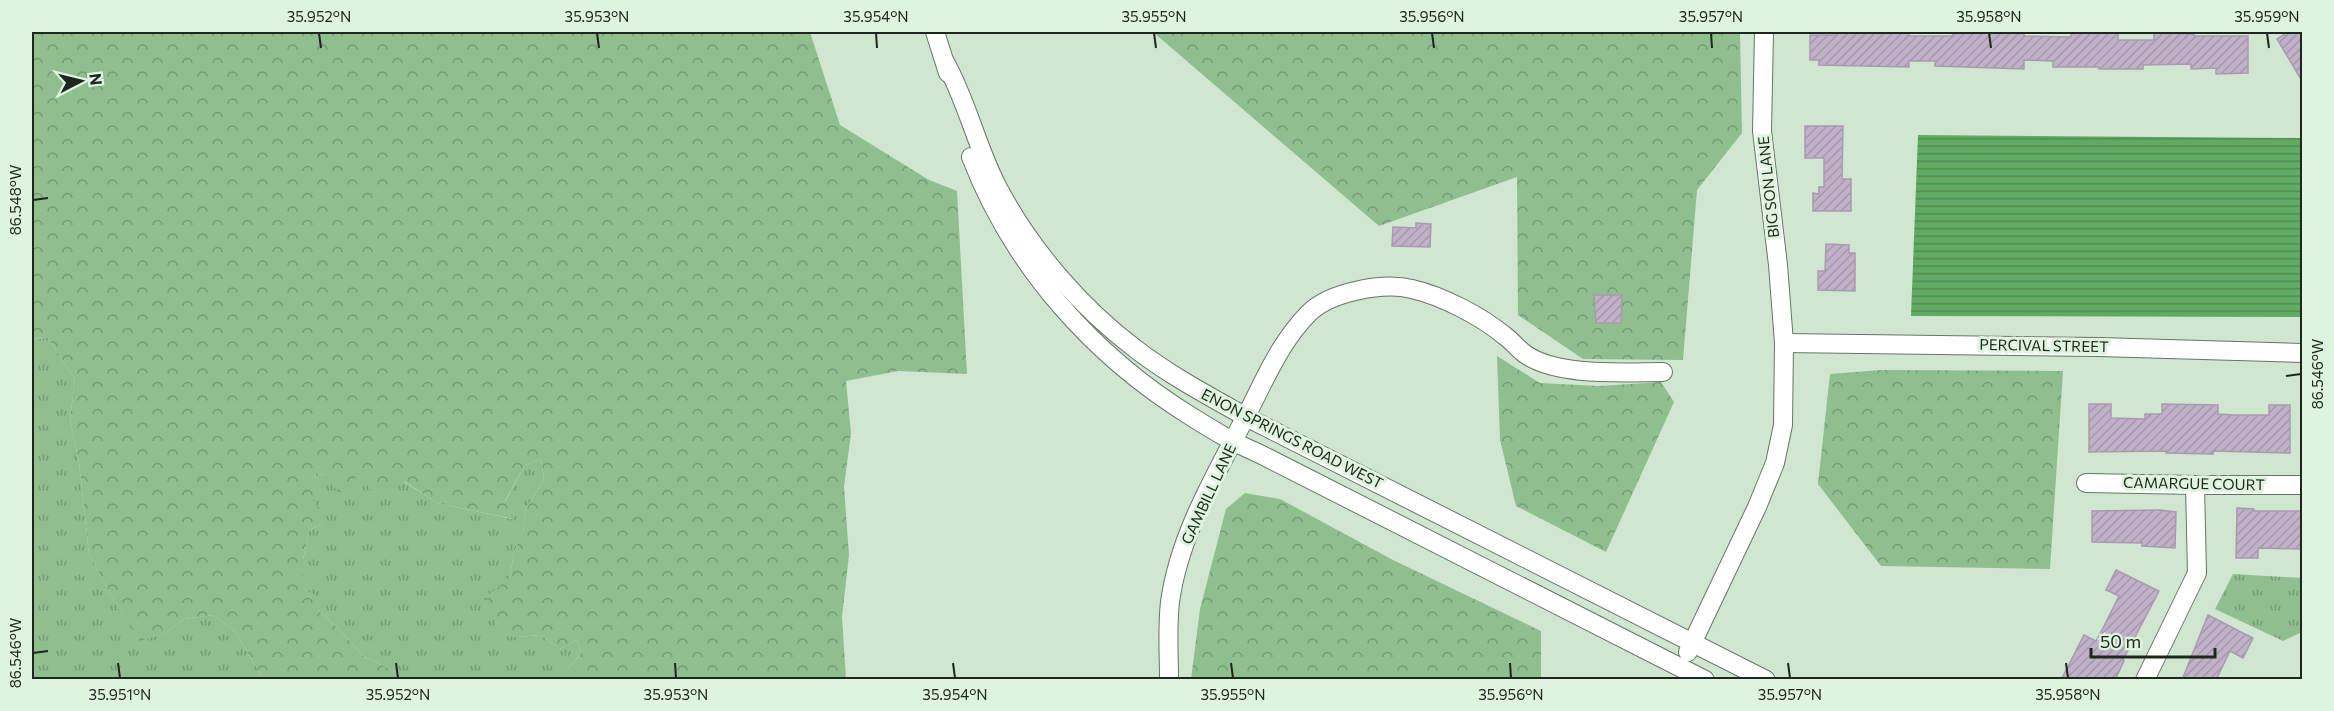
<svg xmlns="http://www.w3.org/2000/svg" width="2334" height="711" font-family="Commissioner,sans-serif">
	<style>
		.grass { fill: url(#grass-tufts) }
		.forest { fill: url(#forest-crowns) }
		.water { fill: url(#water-rules) }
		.building { fill: url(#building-hatch); stroke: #a99ab0; stroke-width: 1.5 }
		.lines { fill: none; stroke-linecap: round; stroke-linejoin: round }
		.minor-casing { stroke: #647764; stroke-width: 20 }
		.minor { stroke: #fff; stroke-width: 18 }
		.ticks { fill: none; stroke: #1e261e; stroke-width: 2 }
		.labels { text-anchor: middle; stroke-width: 6; stroke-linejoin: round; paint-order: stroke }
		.street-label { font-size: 15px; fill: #1e261e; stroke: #def4de }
		.neatline { fill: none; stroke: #1e261e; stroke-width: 2 }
		.ticks-label { font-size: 15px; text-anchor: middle; fill: #1e261e }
	</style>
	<defs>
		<pattern id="grass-tufts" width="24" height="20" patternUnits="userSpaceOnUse" patternTransform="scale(1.5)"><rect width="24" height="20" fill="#8fbf8f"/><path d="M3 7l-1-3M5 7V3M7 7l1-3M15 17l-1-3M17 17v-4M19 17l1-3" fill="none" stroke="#749b74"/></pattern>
		<pattern id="forest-crowns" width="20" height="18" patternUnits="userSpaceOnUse" patternTransform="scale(1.5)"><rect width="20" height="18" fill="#8fbf8f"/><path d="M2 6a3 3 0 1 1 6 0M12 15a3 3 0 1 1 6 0" fill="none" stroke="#749b74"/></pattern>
		<pattern id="water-rules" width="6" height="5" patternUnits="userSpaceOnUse" patternTransform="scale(1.5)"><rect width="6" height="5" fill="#60ab63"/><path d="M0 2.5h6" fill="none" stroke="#4f8b51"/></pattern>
		<pattern id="building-hatch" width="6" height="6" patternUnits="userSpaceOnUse" patternTransform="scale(1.5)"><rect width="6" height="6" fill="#c1b1c8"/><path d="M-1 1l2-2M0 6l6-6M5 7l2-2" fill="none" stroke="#a598ab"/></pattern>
	</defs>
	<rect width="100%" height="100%" fill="#d1e6d1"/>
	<g class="grass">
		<polygon points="48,338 75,379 70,420 79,462 89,554 114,601 139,640 164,634 184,619 213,615 235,631 263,679 32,679 32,339"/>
		<polygon points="541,459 544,479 526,509 523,532 514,552 510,577 518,637 540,635 560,649 577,640 581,653 568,669 568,679 400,679 397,673 363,656 338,628 318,610 303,589 303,560 309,531 321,523 312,500 316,473 324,475 359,475 403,481 437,503 512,519 505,502 525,465"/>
		<polygon points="2233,574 2302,578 2302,632 2283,641 2215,609"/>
	</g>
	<g class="forest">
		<polygon points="32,32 810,32 840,125 929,180 957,191 967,374 898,371 846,381 851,433 844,487 849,555 842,617 846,679 568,679 568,669 581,653 577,640 560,649 540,635 518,637 501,636 484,599 510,577 514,552 523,531 526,509 544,479 541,459 525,465 505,501 513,519 437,503 404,481 380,501 359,475 339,493 324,475 316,473 313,500 324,515 321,523 309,531 303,560 303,589 318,596 318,610 338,628 363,656 397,673 400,679 263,679 235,631 213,615 184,619 164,634 139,641 114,601 89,554 79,462 70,420 75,379 48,338 32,339 32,43 34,41"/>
		<polygon points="1153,32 1740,32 1742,133 1697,190 1683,360 1583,359 1518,315 1517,177 1379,226"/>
		<polygon points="1497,356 1540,383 1599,386 1661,382 1674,402 1606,552 1516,506 1500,440"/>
		<polygon points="1881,370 2063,371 2050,569 1881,566 1818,484 1830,374"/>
		<polygon points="1245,493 1280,499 1393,560 1541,631 1541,679 1191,679 1200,609 1226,509"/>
	</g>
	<polygon class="water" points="1918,135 2302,138 2302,317 1911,316"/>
	<g class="building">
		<polygon points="1837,32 1909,32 1909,36 1953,36 1953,32 2008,32 2024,33 2024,36 2071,37 2071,32 2118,32 2118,40 2154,40 2154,32 2194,34 2194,36 2248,36 2248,73 2216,74 2216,68 2191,69 2191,64 2143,65 2143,69 2099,69 2099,67 2053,67 2053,61 2024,60 2024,69 1935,66 1935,61 1909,61 1909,67 1819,65 1819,60 1810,60 1810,35 1837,35"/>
		<polygon points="2288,32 2302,32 2302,81 2277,39"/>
		<polygon points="1805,126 1843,126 1842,179 1851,179 1851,211 1813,211 1813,193 1819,194 1819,187 1824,187 1824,158 1805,158"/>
		<polygon points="1416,223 1431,224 1430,247 1392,246 1393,227 1416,228"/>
		<polygon points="1826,244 1849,245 1849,253 1855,253 1855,291 1818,290 1818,271 1825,271"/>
		<polygon points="1594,295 1622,295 1621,323 1596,323"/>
		<polygon points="2089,404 2111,404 2111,418 2145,419 2145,414 2162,414 2162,404 2218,405 2218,414 2235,415 2269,415 2269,405 2290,405 2290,453 2213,451 2213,454 2166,453 2166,451 2089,452"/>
		<polygon points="2237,508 2254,509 2254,511 2302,511 2302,549 2258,548 2258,558 2236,558"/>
		<polygon points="2160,510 2176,512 2175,548 2142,546 2142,543 2092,542 2092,511"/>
		<polygon points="2116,570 2159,591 2123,660 2124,661 2115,680 2061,680 2084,635 2096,641 2104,626 2119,596 2106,590"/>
		<polygon points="2208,615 2253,638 2243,658 2230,651 2216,680 2182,680"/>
	</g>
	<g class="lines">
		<defs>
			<g id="minor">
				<polyline points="935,32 948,73"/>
				<path d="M945,62C967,101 977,148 998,188C1031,250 1081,308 1137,350C1171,376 1209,396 1246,417L1766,680"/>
				<path d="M971,157C1013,266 1093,356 1192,417C1216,432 1234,443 1260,454L1705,680"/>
				<polyline points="1784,343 2099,347 2302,353"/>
				<polyline points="2086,483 2195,485 2302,485"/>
				<polyline points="1688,652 1757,507 1775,463 1783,425 1784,343 1778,265 1762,131 1764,32"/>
				<path d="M1169,680C1169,654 1167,627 1170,602C1179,536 1215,476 1245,418C1264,382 1279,343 1309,313C1330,292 1383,282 1412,289C1442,296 1481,316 1505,336C1512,341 1518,349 1525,354C1557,377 1624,372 1663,372"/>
				<polyline points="2145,680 2197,573 2195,485"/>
			</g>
		</defs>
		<use href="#minor" class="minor-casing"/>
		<use href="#minor" class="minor"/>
	</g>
	<path class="ticks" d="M319,33L321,48M597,33L599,48M876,33L877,48M1154,33L1156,48M1432,33L1434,48M1711,33L1712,48M1989,33L1991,48M2267,33L2269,48M33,200L48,198M2286,376L2301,374M33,653L48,651M118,663L120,678M396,663L398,678M675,663L676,678M953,663L955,678M1231,663L1233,678M1510,663L1511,678M1788,663L1790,678M2066,663L2068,678"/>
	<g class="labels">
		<g class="street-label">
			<text transform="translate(1769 187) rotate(-96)" y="5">BIG SON LANE</text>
			<text transform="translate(2044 346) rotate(1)" y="5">PERCIVAL STREET</text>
			<text transform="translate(1292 439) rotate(27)" y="5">ENON SPRINGS ROAD WEST</text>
			<text transform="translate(2194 484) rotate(1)" y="5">CAMARGUE COURT</text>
			<text transform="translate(1209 494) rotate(-65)" y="5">GAMBILL LANE</text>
		</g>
	</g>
	<rect width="2334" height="711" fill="none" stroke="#def4de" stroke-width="66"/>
	<g transform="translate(81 81) rotate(83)" stroke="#def4de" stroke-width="4.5" paint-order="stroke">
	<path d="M0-4.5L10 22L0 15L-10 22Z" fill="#1e261e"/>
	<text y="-9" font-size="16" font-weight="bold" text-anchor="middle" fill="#1e261e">N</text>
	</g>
	<path d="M2091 648v9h124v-9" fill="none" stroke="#1e261e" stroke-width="3"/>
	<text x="2100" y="648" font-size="18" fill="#1e261e" stroke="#def4de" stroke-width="4.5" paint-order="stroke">50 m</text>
	<rect x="33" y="33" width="2268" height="645" class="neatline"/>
	<g class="ticks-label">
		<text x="319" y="22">35.952°N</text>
		<text x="597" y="22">35.953°N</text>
		<text x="876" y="22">35.954°N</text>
		<text x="1154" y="22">35.955°N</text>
		<text x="1432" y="22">35.956°N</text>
		<text x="1711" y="22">35.957°N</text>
		<text x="1989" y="22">35.958°N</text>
		<text x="2267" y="22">35.959°N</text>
		<text transform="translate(16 200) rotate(-90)" y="5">86.548°W</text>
		<text transform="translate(2318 374) rotate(-90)" y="5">86.546°W</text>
		<text transform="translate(16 653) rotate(-90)" y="5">86.546°W</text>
		<text x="120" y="700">35.951°N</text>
		<text x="398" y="700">35.952°N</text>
		<text x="676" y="700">35.953°N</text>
		<text x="955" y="700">35.954°N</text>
		<text x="1233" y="700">35.955°N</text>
		<text x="1511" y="700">35.956°N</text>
		<text x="1790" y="700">35.957°N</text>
		<text x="2068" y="700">35.958°N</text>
	</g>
</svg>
